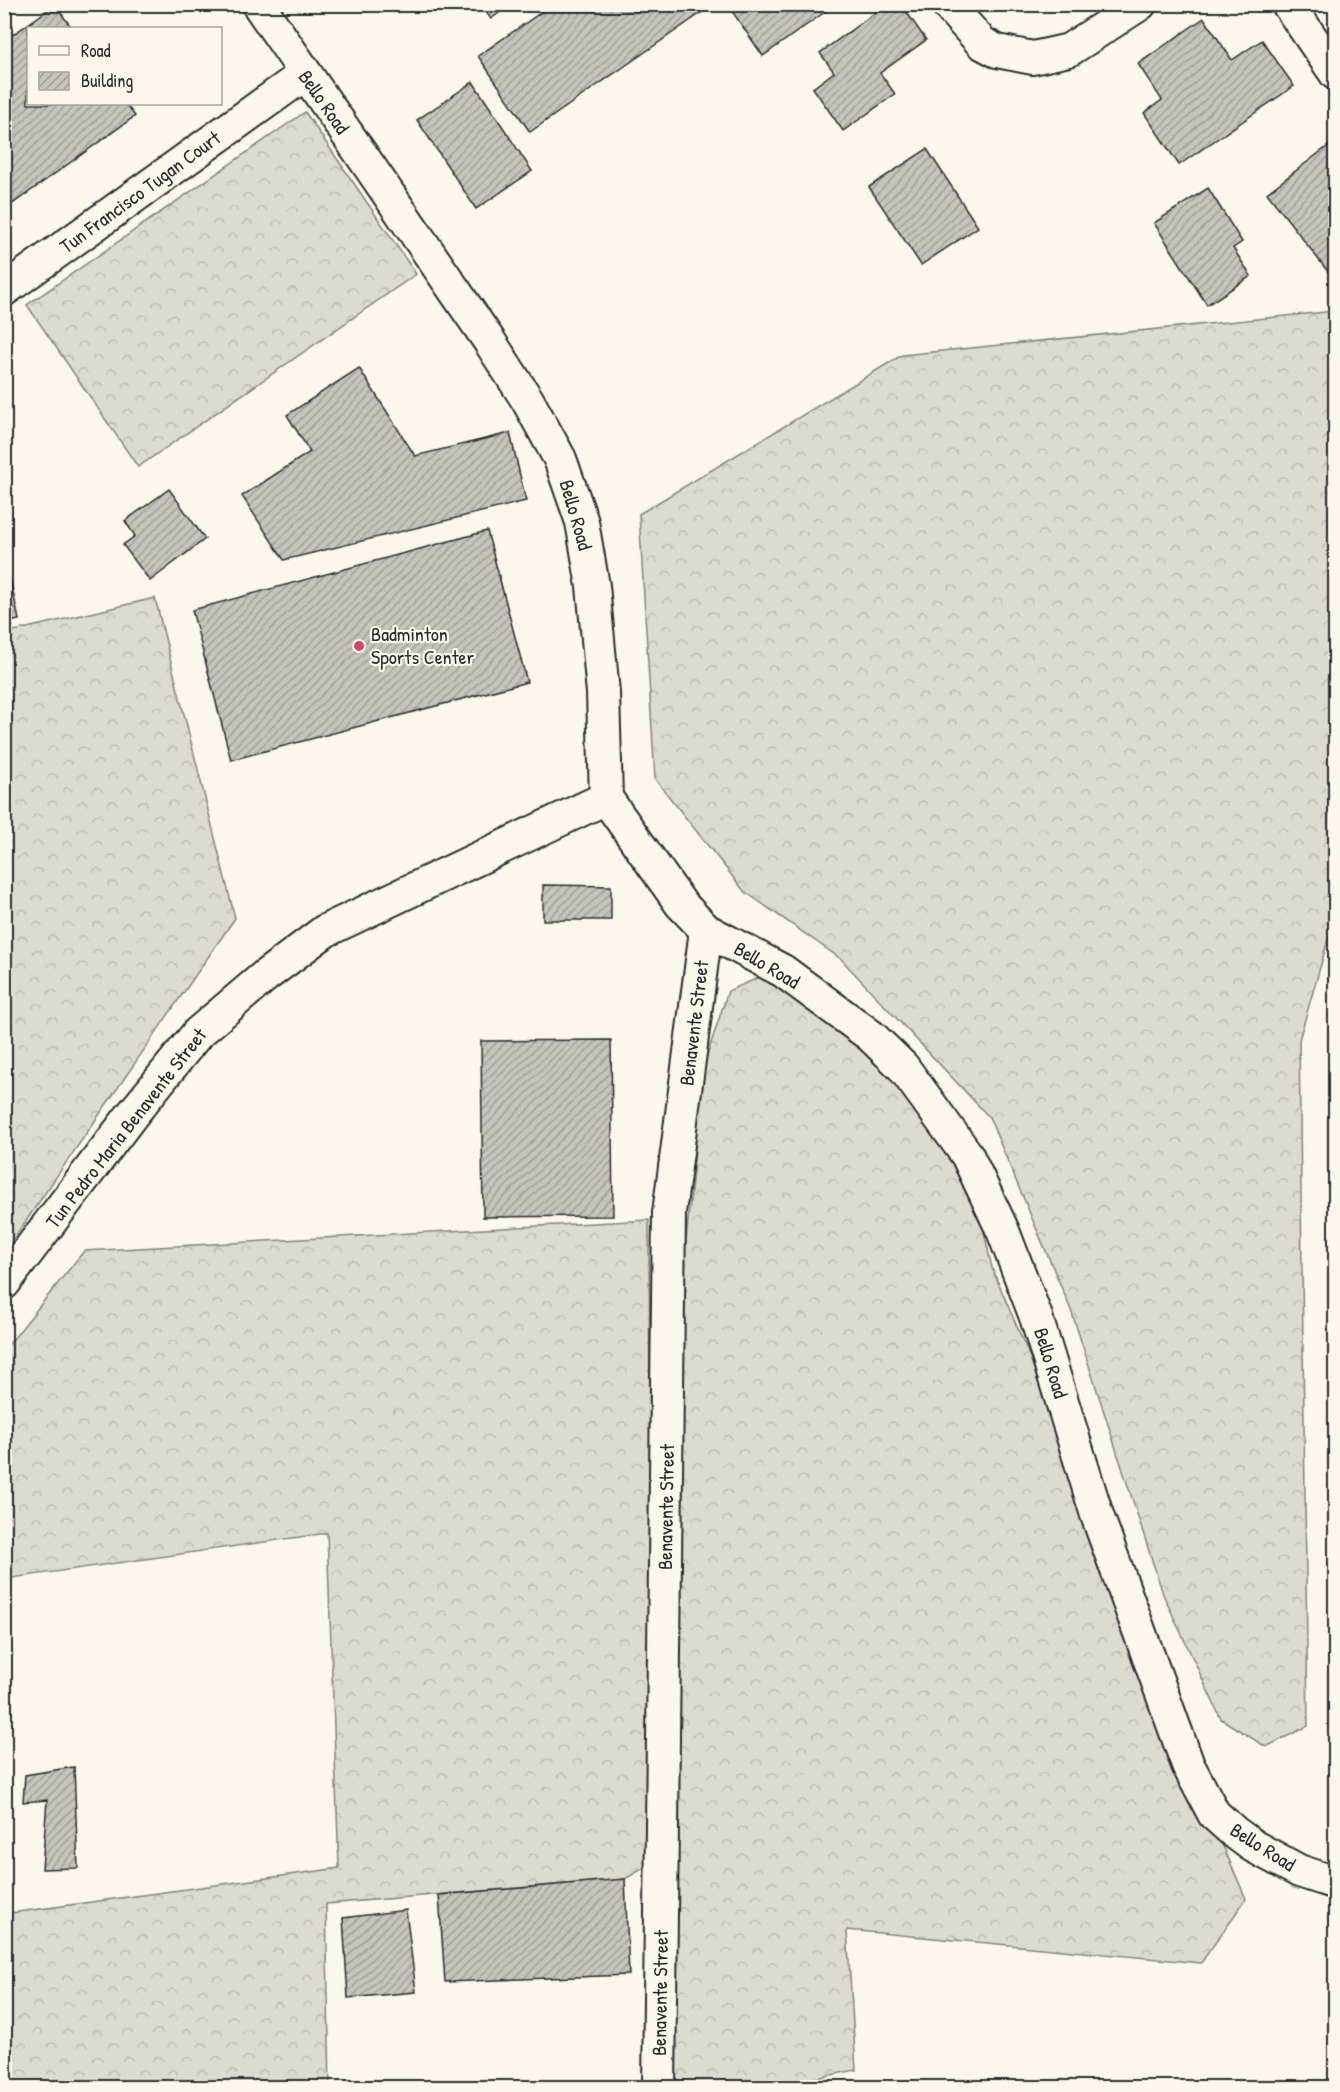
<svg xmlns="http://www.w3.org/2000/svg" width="1340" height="2092" font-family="'Patrick Hand',sans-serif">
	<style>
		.forest { fill: url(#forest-crowns); stroke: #84827e; stroke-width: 1.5 }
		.building { fill: url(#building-hatch); stroke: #2b2b2b; stroke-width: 1.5 }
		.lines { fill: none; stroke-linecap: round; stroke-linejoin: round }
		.minor-casing { stroke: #2b2b2b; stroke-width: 36 }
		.minor { stroke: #fbf7ec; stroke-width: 32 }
		.poi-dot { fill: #d1495b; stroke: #fbf7ec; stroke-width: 2 }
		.labels { text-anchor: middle; stroke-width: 4.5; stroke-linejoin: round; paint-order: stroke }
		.street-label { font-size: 20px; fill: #2b2b2b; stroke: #fbf7ec }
		.poi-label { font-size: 20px; fill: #2b2b2b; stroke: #fbf7ec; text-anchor: start }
	</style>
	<defs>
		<pattern id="forest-crowns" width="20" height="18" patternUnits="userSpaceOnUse" patternTransform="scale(1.5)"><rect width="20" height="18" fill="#dddad0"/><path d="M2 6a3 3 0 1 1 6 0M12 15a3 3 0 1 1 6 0" fill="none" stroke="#bebbb3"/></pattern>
		<pattern id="building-hatch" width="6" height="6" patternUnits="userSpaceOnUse" patternTransform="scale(1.5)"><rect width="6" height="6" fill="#c7c4bc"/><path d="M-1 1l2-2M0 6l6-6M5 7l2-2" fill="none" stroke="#a29f99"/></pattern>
	</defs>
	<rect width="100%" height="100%" fill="#fbf7ec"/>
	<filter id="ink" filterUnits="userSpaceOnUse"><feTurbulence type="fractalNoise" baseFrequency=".0167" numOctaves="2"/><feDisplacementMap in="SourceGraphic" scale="12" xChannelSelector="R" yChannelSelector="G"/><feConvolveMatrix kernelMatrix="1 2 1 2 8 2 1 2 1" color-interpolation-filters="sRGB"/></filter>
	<g filter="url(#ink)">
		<g class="forest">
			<polygon points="305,112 416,274 138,467 27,305"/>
			<polygon points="1335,311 1335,916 1299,1040 1308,1726 1266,1747 1221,1719 1163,1594 1071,1310 989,1117 841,959 744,891 655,779 639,514 902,355"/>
			<polygon points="155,598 235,918 10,1244 5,1244 5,633"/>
			<polygon points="767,974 837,1011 967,1155 992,1268 1097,1515 1188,1765 1246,1899 1201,1963 847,1930 856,2070 772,2087 676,2088 678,1323 703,1068 728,991"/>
			<polygon points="649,1220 652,1863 625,1879 326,1904 330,2087 5,2087 4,1914 339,1868 327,1533 5,1579 5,1349 84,1251"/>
		</g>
		<g class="building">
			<polygon points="480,4 511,4 491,19"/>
			<polygon points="553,4 714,4 530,132 478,56"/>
			<polygon points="727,4 836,4 763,56"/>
			<polygon points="887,4 901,4 926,40 880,73 895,94 843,131 813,88 834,72 820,53"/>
			<polygon points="55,5 72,28 28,28 28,104 126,104 135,116 4,210 4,41"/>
			<polygon points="1204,18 1232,60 1262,40 1294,86 1179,165 1144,113 1162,100 1138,64"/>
			<polygon points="473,82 532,171 476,209 417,120"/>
			<polygon points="1336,140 1336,282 1267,193"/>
			<polygon points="927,149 978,227 921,265 869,187"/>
			<polygon points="1208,188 1242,242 1233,248 1251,276 1207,305 1154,223"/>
			<polygon points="359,368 415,456 510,433 526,501 284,560 242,496 310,452 287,415"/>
			<polygon points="169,489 205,539 150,581 123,545 135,536 125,521"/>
			<polygon points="487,531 527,682 231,760 192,610"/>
			<polygon points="4,559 6,559 19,620 4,623"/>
			<polygon points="543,885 611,886 611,920 543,920"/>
			<polygon points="611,1040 613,1216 483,1217 481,1041"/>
			<polygon points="74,1767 78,1868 42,1869 47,1800 23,1802 25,1775"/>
			<polygon points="625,1879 629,1975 445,1982 439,1895"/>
			<polygon points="406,1910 416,1992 348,1998 343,1918"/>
		</g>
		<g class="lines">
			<defs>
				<g id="minor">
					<polyline points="258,4 490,342 528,401 560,459 582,522 593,586 603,693 606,798 681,904 706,930 783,971 871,1036 903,1067 967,1155 1003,1231 1036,1317 1097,1515 1188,1765 1214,1814 1234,1832 1253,1846 1299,1871 1336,1883"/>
					<polyline points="947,4 982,43 997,51 1033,58 1069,50 1140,4"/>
					<polyline points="1288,4 1336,74"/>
					<polyline points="4,290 305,74"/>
					<polyline points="4,1283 131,1116 198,1033 265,976 325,931 606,798"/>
					<polyline points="659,2088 669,1213 706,930"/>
				</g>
			</defs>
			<use href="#minor" class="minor-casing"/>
			<use href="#minor" class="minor"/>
		</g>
	</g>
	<circle class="poi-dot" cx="359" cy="646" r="6"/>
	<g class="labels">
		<g class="street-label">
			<text transform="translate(324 102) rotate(55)" y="7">Bello Road</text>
			<text transform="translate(140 192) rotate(-36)" y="7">Tun Francisco Tugan Court</text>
			<text transform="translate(576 515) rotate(74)" y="7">Bello Road</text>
			<text transform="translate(767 965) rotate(31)" y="7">Bello Road</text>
			<text transform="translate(694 1023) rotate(-83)" y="7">Benavente Street</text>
			<text transform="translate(126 1128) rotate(-52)" y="7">Tun Pedro Maria Benavente Street</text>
			<text transform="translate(1051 1363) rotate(73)" y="7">Bello Road</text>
			<text transform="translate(666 1507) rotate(-89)" y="7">Benavente Street</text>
			<text transform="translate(1263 1847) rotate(32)" y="7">Bello Road</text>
			<text transform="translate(660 1993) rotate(-89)" y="7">Benavente Street</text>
		</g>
		<g class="poi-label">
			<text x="371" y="641">Badminton<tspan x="371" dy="23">Sports Center</tspan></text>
		</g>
	</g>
	<rect width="1340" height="2092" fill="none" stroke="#fbf7ec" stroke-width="24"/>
	<rect x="12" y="12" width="1316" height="2068" fill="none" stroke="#2b2b2b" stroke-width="2" filter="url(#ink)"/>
	<rect x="27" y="27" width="195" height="78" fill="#fbf7ec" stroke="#a8a59f" stroke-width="1.5"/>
	<rect x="39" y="46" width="30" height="9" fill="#fbf7ec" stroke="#a8a59f" stroke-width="1.5"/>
	<text x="81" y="57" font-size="18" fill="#2b2b2b">Road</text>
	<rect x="39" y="72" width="30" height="18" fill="url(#building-hatch)" stroke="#a8a59f" stroke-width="1.5"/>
	<text x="81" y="87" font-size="18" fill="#2b2b2b">Building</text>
</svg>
